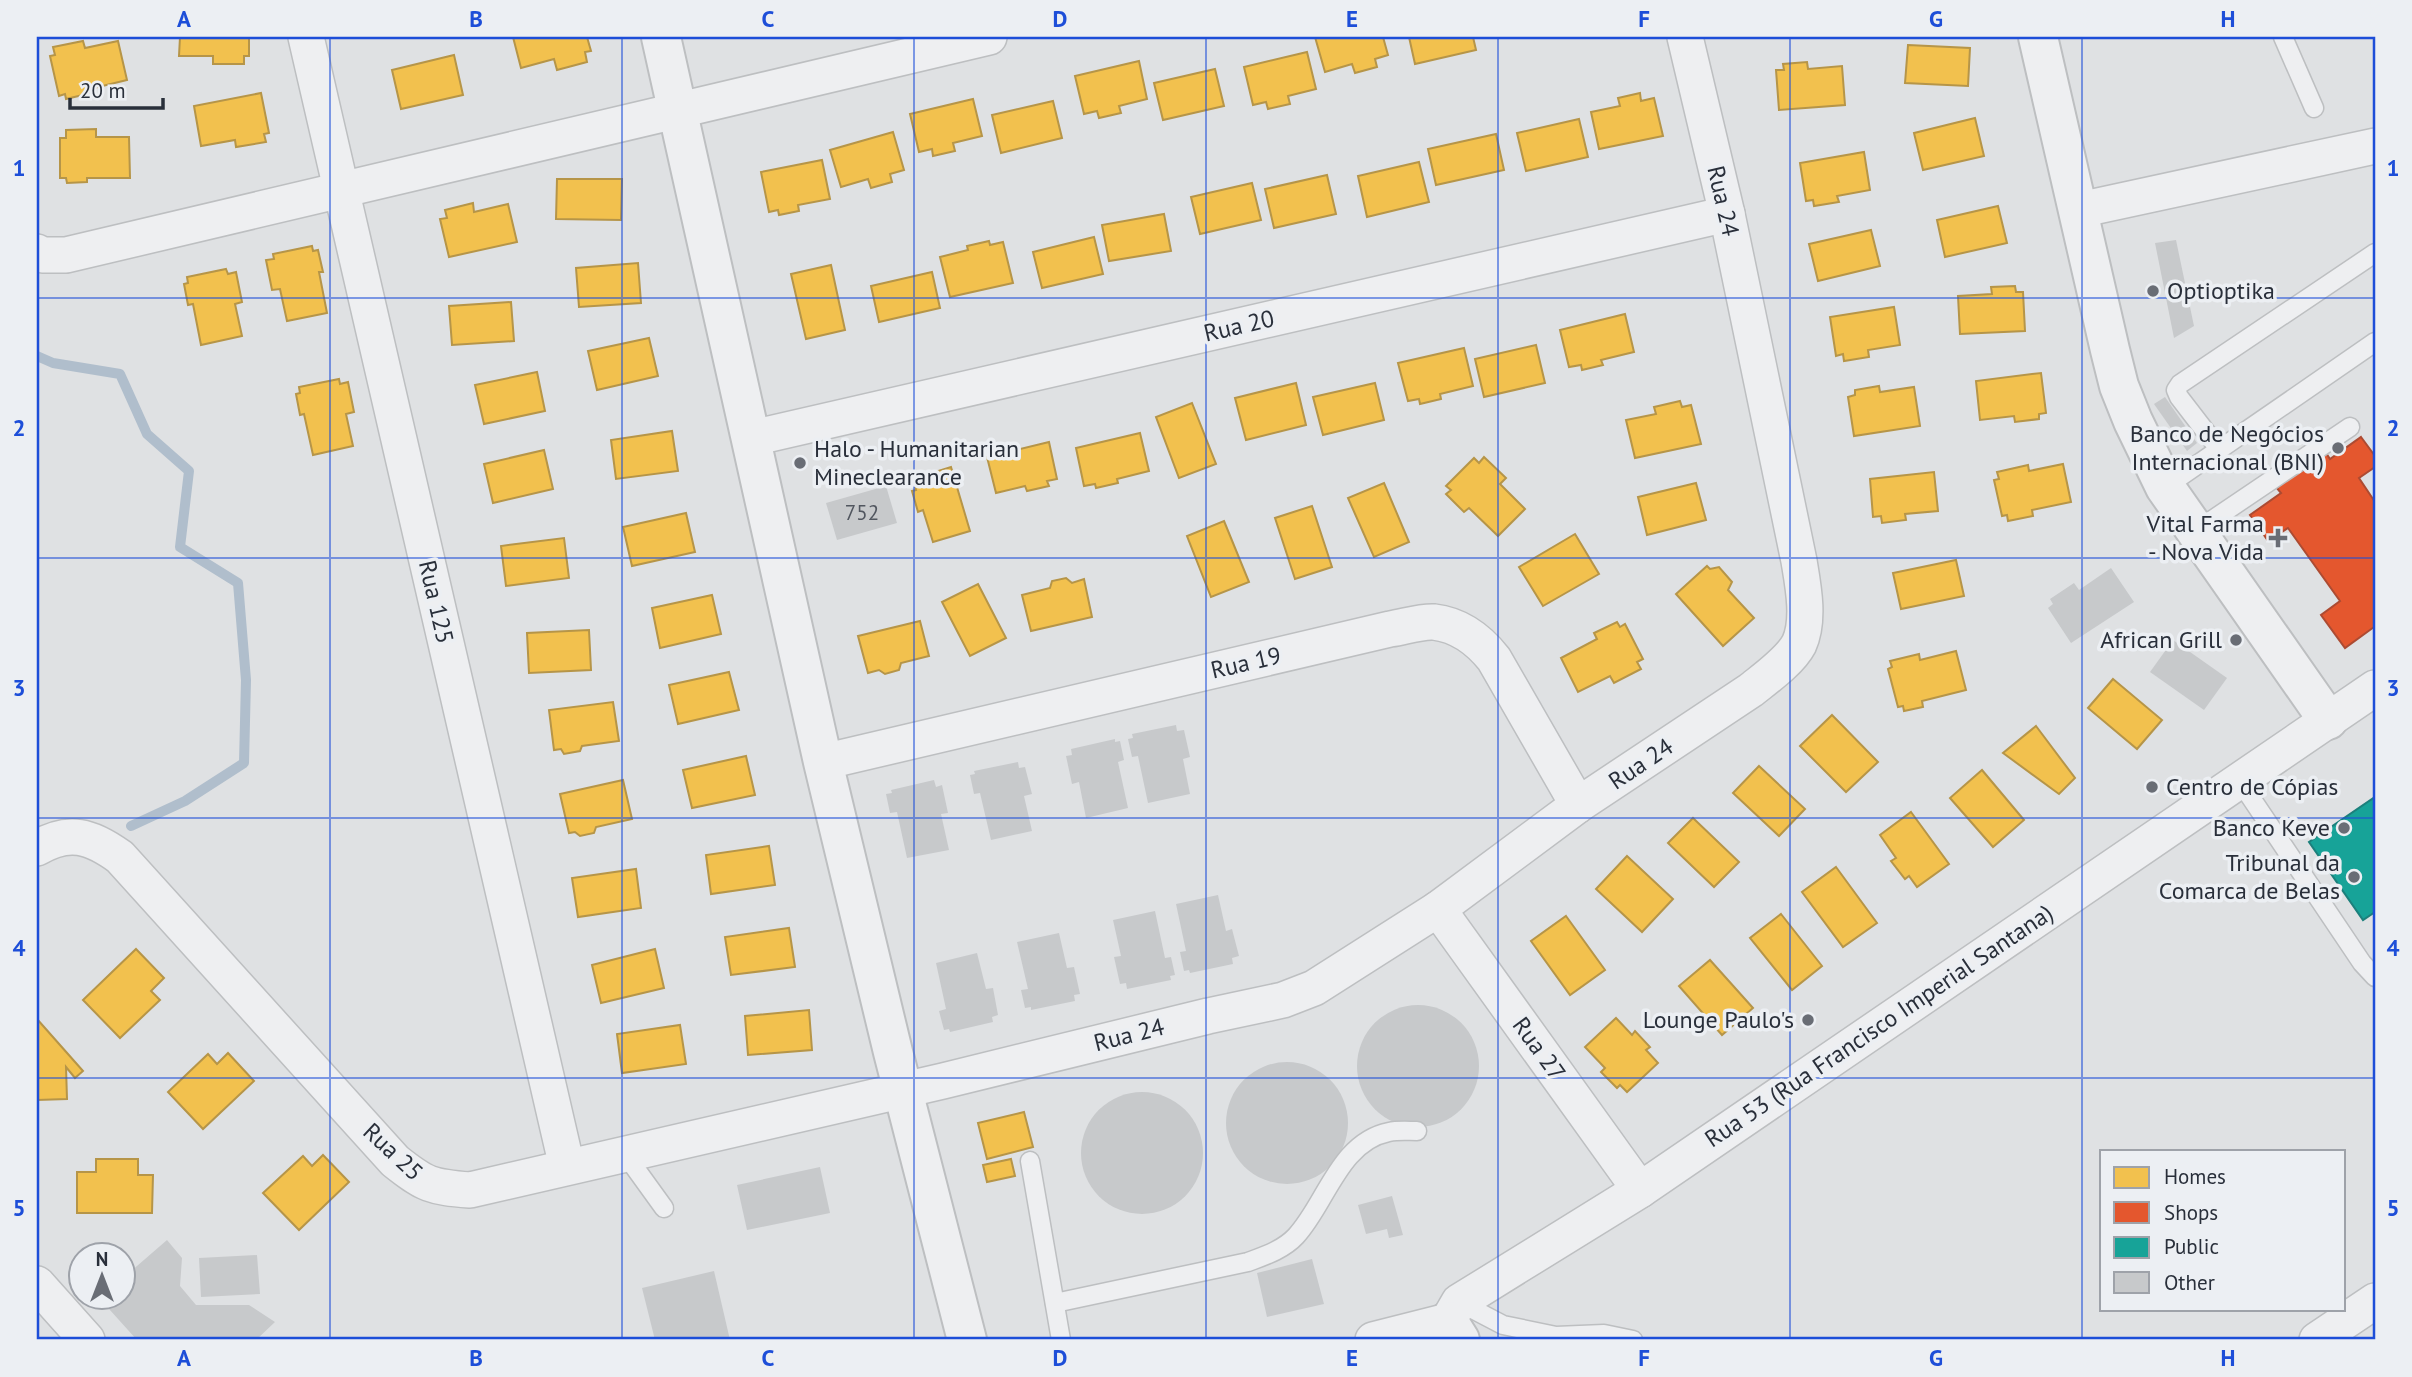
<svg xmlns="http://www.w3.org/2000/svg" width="2412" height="1377" font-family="'PT Sans',sans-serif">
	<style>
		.homes { fill: #f2c14e; stroke: #b69548; stroke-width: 2 }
		.shops { fill: #e4572e; stroke: #ac4b32; stroke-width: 2 }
		.public { fill: #17a398; stroke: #1c807c; stroke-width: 2 }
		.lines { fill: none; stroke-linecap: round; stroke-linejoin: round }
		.stream { stroke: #b0becc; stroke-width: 10 }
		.building { fill: #c7c9cb }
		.service-casing { stroke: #bdbfc1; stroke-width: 21 }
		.minor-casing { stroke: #bdbfc1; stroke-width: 38 }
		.tertiary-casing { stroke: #bdbfc1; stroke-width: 42 }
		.service { stroke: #eeeff1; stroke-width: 18 }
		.minor { stroke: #eeeff1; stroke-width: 35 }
		.tertiary { stroke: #eeeff1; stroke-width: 38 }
		.grid { fill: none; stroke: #1d4ed8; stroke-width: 2; stroke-opacity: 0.55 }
		.poi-dot { fill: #696d75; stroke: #eceff3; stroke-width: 2.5 }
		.labels { text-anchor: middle; stroke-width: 7; stroke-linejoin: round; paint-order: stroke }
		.number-label { font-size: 21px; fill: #51565f }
		.street-label { font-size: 24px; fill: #292f3a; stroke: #eceff3 }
		.poi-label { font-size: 24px; fill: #292f3a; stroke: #eceff3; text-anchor: end }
		.neatline { fill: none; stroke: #1d4ed8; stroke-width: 2.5 }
		.grid-label { font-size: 23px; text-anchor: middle; font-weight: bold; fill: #1d4ed8 }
	</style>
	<rect width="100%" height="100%" fill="#dfe1e3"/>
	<g class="homes">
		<polygon points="180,37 249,37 249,56 244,56 244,64 213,64 213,56 179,56"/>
		<polygon points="513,37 587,37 591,51 585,52 587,62 557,70 554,59 521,68"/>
		<polygon points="1315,37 1383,37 1388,55 1375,59 1377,67 1355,73 1352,64 1325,72"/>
		<polygon points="1409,37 1473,37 1476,50 1415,64"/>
		<polygon points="83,41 85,48 118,41 127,80 86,90 87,94 66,99 65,94 59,96 50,56 55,55 53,47"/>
		<polygon points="1908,45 1970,48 1968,86 1905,83"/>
		<polygon points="1307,52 1316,89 1288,96 1290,104 1268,109 1266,102 1253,105 1244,67"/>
		<polygon points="454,55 463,95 401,109 392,70"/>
		<polygon points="1139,61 1147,99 1119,106 1121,113 1099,118 1097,111 1084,114 1075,76"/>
		<polygon points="1807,62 1808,69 1842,66 1845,105 1779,110 1776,70 1784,70 1783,64"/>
		<polygon points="1215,69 1224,106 1163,120 1154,83"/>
		<polygon points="261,93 269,133 264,134 266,142 236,147 235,140 201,146 194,106"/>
		<polygon points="1640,93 1641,101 1654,98 1663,136 1599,149 1591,112 1620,106 1618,98"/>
		<polygon points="973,99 982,136 953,143 955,151 933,156 932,149 919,152 910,114"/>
		<polygon points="1053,101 1062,138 1001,153 992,115"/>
		<polygon points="1975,118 1984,156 1923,170 1914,133"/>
		<polygon points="1579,119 1588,157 1526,171 1517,133"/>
		<polygon points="96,129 96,137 129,137 130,178 87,178 87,182 67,183 66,178 60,178 60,138 66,138 66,130"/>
		<polygon points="893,132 904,170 890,174 892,182 871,188 868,179 841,187 830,150"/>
		<polygon points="1496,134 1504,170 1436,185 1428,149"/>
		<polygon points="1864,152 1870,190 1837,196 1839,202 1814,206 1813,200 1806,201 1800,163"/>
		<polygon points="822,160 830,199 798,205 799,211 779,215 778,210 769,212 761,172"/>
		<polygon points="1419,162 1429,202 1367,217 1358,176"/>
		<polygon points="1327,175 1336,214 1274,228 1265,189"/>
		<polygon points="557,179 622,179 621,220 556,219"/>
		<polygon points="1252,183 1261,220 1200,234 1191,197"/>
		<polygon points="473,203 474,212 508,204 517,242 449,257 440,219 447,218 445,210"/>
		<polygon points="1998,206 2007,243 1945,257 1937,220"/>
		<polygon points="1164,214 1171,251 1109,261 1102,225"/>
		<polygon points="1871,230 1880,266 1818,281 1809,244"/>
		<polygon points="1094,237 1103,274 1042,288 1033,252"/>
		<polygon points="989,241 990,245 1003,242 1013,283 950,297 940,257 968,250 967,246"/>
		<polygon points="312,246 313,251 318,250 323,272 319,272 327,313 287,321 280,289 272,290 266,260 274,259 273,254"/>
		<polygon points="638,263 641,303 579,307 576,268"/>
		<polygon points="831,265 845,330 806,339 791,274"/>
		<polygon points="226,269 228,274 236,272 242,302 235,304 242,336 201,345 193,304 188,305 184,284 188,283 187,277"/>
		<polygon points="932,272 940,308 879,322 871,286"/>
		<polygon points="2015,286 2016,292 2023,292 2025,331 1960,334 1958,296 1992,294 1991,287"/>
		<polygon points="511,302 514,341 452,345 449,306"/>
		<polygon points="1894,307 1900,345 1868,350 1869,357 1844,361 1843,354 1836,356 1830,317"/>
		<polygon points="1625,314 1634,352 1601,360 1603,365 1582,370 1581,365 1569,367 1560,330"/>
		<polygon points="649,338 658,376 597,390 588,351"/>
		<polygon points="1536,345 1545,383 1484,397 1475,359"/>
		<polygon points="1464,348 1473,386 1440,394 1441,399 1420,404 1419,399 1408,401 1398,363"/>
		<polygon points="537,372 545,411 484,424 475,385"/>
		<polygon points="2041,373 2046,413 2039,414 2039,419 2015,422 2014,416 1980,420 1976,381"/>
		<polygon points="339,379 340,384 348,382 354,412 346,414 353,446 313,455 304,414 300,415 296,394 300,393 299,387"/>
		<polygon points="1296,383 1306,425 1246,440 1235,398"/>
		<polygon points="1375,383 1384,420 1323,435 1313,397"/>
		<polygon points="1879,386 1880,392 1914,387 1920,426 1854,436 1848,397 1855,395 1855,390"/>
		<polygon points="1680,401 1682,407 1691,405 1701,444 1635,458 1626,420 1656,414 1654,407"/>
		<polygon points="1192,403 1216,464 1179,478 1156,417"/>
		<polygon points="672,431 678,471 616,479 611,440"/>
		<polygon points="1140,433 1149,471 1117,479 1118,483 1096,488 1095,484 1084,486 1076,448"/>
		<polygon points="1049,442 1057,479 1047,481 1049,486 1027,491 1025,486 996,493 987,457"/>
		<polygon points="544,450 553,489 493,503 484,464"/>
		<polygon points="1484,457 1506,478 1500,484 1525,509 1498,536 1469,508 1464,512 1446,494 1451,490 1446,486 1474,458 1479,463"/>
		<polygon points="2063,464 2071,502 2032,510 2033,516 2008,521 2007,515 2002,516 1994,480 1999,479 1997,472 2028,465 2029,471"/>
		<polygon points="951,467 970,531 933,542 923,510 918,512 912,491 916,490 913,479"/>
		<polygon points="1934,472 1938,511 1905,514 1906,520 1882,523 1881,516 1873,517 1870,479"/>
		<polygon points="1384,483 1409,542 1374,557 1348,498"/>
		<polygon points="1696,483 1706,520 1647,535 1638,497"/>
		<polygon points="1312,506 1332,567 1295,579 1275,518"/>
		<polygon points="686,513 695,552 632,566 623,527"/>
		<polygon points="1224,521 1249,582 1211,597 1187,536"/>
		<polygon points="1575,534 1599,574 1543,606 1519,567"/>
		<polygon points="564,538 569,578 506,586 501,546"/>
		<polygon points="1956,560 1964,596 1901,609 1893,573"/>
		<polygon points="1707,566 1710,569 1719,567 1732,582 1728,590 1754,618 1723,646 1676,594"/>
		<polygon points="1066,578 1072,583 1084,579 1092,617 1031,631 1022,595 1050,588 1052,581"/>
		<polygon points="978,584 1006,638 970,656 942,602"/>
		<polygon points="712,595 721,634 660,648 652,608"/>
		<polygon points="920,621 929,656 901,663 899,670 885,674 879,670 868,673 858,636"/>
		<polygon points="1617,622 1620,627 1625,624 1643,659 1637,662 1641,669 1614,683 1610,676 1578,692 1561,658 1597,639 1594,633"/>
		<polygon points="589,630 591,670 529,673 527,633"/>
		<polygon points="1956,651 1966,690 1922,701 1923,707 1904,711 1903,706 1898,707 1888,669 1892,667 1890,661 1919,654 1920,660"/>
		<polygon points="729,672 739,710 678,724 669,685"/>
		<polygon points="2113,679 2162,720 2137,749 2088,708"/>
		<polygon points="613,702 619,741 582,746 580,751 564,754 561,749 554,750 549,710"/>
		<polygon points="1832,715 1878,762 1846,792 1800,746"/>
		<polygon points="2036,726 2075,778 2059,794 2003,753"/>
		<polygon points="746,756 755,795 692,808 683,770"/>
		<polygon points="1759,766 1805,809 1779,836 1733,793"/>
		<polygon points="1982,770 2024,820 1993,847 1950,798"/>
		<polygon points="623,780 632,819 596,827 594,833 580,836 575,832 569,833 560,794"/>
		<polygon points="1911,812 1949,864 1917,887 1909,876 1905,879 1891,861 1896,858 1880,835"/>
		<polygon points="1693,818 1739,862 1714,887 1668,843"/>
		<polygon points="769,846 775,885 711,894 706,855"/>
		<polygon points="1627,856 1673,899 1642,932 1596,889"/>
		<polygon points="1836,867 1877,923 1843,947 1802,892"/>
		<polygon points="636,869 641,908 578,917 572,878"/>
		<polygon points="1781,914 1822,966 1792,990 1750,938"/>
		<polygon points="1566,916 1605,970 1570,995 1531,941"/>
		<polygon points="789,928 795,967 731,975 725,937"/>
		<polygon points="136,949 164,978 151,991 160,1000 120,1038 83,1000"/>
		<polygon points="655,949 664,988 601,1003 592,965"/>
		<polygon points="1710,960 1753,1008 1722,1035 1679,986"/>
		<polygon points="809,1010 812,1050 748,1055 745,1016"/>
		<polygon points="1616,1018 1632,1035 1635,1031 1650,1047 1646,1050 1658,1063 1627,1092 1620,1085 1617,1088 1601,1072 1605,1068 1585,1047"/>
		<polygon points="37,1019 83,1071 75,1078 66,1067 67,1099 37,1100"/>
		<polygon points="680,1025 686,1064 622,1073 617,1034"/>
		<polygon points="228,1053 254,1081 203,1129 168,1092 208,1054 217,1064"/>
		<polygon points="1024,1112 1033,1147 987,1159 978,1123"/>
		<polygon points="323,1155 349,1182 299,1230 263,1193 303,1156 312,1166"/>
		<polygon points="96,1159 138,1159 138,1175 153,1175 152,1213 77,1213 77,1172 96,1172"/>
		<polygon points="1011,1159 1015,1176 987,1182 983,1165"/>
	</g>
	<polygon class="shops" points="2361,437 2375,456 2375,467 2359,478 2375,502 2375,630 2374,627 2345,648 2321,615 2340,601 2288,528 2268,541 2250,515 2281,493 2276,487 2326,453 2330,459"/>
	<polygon class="public" points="2375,797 2375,912 2363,920 2309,842"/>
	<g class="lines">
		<polyline class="stream" points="37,356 53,363 120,374 147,434 189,471 180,547 238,583 246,680 244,763 185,801 131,826"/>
	</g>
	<g class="building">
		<polygon points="2176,240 2194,326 2174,338 2155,243"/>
		<polygon points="2165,397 2197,443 2187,451 2154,404"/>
		<polygon points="886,486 897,523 837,540 826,503"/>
		<polygon points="2111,568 2134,602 2071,643 2048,608 2053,604 2050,599 2074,583 2079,590"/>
		<polygon points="2173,640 2227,678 2204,710 2150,672"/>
		<polygon points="1176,725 1177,731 1184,730 1190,757 1183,759 1190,794 1148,803 1138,756 1132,757 1128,739 1133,738 1132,734"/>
		<polygon points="1115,739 1115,742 1120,741 1124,760 1118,762 1128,808 1086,818 1079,782 1072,784 1066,756 1072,755 1071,749"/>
		<polygon points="1018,762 1019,768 1025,767 1032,794 1024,796 1032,831 991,840 980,793 974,794 970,775 975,774 974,771"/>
		<polygon points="934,780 936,787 942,785 948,813 941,814 949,850 907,858 897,812 890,813 886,794 892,793 891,790"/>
		<polygon points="1218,895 1226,931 1232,929 1239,956 1232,958 1233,964 1190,973 1189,970 1184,971 1180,952 1186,951 1176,904"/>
		<polygon points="1155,911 1165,958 1171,957 1175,975 1170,976 1171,980 1127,989 1126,983 1120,984 1114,957 1121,956 1113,920"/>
		<polygon points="1059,933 1067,968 1074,967 1080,994 1074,995 1075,1001 1031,1010 1031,1007 1025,1008 1021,990 1028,989 1017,942"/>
		<polygon points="977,953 986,989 993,988 998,1015 992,1017 993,1022 950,1032 949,1029 944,1030 939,1011 946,1009 936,963"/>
		<circle cx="1418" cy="1066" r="61"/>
		<circle cx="1287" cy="1123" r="61"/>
		<circle cx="1142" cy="1153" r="61"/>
		<polygon points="820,1167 830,1213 747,1230 737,1185"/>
		<polygon points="1392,1196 1403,1235 1389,1238 1387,1229 1366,1234 1358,1205"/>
		<polygon points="167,1240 182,1258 180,1286 196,1305 249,1305 275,1322 256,1340 137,1340 100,1299 103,1296 122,1296 122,1279"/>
		<polygon points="257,1255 260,1294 201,1297 199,1258"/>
		<polygon points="1312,1259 1324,1304 1267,1317 1257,1273"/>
		<polygon points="714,1271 730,1340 655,1340 642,1288"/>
	</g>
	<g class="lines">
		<defs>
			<g id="service">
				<polyline points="2283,37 2314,108"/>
				<polyline points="2219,449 2179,397 2176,390 2180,384 2375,253"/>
				<polyline points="2165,487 2375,342"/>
				<polyline points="2196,531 2350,427"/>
				<polyline points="2239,780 2362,963 2375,977"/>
				<polyline points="625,1154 664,1208"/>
				<polyline points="1030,1161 1061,1340"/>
				<polyline points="1459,1302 1503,1325 1556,1336 1604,1334 1633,1340"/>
				<path d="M1055,1303L1248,1262C1264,1256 1283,1250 1296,1236C1326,1204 1339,1142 1389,1132C1398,1130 1408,1131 1417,1131"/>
			</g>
			<g id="minor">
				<polyline points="306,37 567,1167"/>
				<polyline points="2079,210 2375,146"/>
				<polyline points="37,252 42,255 66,255 989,37"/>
				<polyline points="752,438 1727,214"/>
				<path d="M823,762L1390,629C1404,627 1421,621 1434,622C1459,625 1479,640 1494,659L1578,805"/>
				<path d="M37,848C69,829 91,836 120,857L395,1161C425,1185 431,1187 470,1190L943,1081L1208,1016L1283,1000L1314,988L1438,909L1578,805L1751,690C1766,678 1790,661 1799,644C1810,620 1803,585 1799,561L1727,214L1685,37"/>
				<polyline points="1438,909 1640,1190"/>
				<polyline points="37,1284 87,1340"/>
				<polyline points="1373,1340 1448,1321 1459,1302 1640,1190 2375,688"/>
				<polyline points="2317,1340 2375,1301"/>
			</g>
			<g id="tertiary">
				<polyline points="661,37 823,762 893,1052 967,1340"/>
				<polyline points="2038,37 2110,350 2119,386 2133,421 2165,487 2328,720"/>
				<polyline points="1448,1321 1460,1340"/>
			</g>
		</defs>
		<use href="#service" class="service-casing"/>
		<use href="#minor" class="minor-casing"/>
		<use href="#tertiary" class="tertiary-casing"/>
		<use href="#service" class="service"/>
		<use href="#minor" class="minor"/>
		<use href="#tertiary" class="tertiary"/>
	</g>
	<path class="grid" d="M330,37V1340M622,37V1340M914,37V1340M1206,37V1340M1498,37V1340M1790,37V1340M2082,37V1340M37,298H2375M37,558H2375M37,818H2375M37,1078H2375"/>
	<g class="poi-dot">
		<circle cx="2153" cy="291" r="7"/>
		<circle cx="2338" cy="448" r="7"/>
		<circle cx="800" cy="463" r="7"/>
		<path d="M2274.5 527.5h7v7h7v7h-7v7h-7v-7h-7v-7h7z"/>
		<circle cx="2236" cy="640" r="7"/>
		<circle cx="2152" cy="787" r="7"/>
		<circle cx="2344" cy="828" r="7"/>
		<circle cx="2354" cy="877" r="7"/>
		<circle cx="1808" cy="1020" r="7"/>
	</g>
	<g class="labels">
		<g class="number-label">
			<text x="862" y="520">752</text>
		</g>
		<g class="street-label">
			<text transform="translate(1723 201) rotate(77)" y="8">Rua 24</text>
			<text transform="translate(1239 326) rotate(-13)" y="8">Rua 20</text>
			<text transform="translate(436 602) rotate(77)" y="8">Rua 125</text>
			<text transform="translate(1246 663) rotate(-13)" y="8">Rua 19</text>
			<text transform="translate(1641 764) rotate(-34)" y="8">Rua 24</text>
			<text transform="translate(1879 1026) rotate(-34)" y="8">Rua 53 (Rua Francisco Imperial Santana)</text>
			<text transform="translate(1129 1035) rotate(-14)" y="8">Rua 24</text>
			<text transform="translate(1539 1049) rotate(54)" y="8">Rua 27</text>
			<text transform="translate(393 1152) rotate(43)" y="8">Rua 25</text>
		</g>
		<g class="poi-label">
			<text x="2167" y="299" text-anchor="start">Optioptika</text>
			<text x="2324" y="442">Banco de Negócios<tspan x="2324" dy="28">Internacional (BNI)</tspan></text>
			<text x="814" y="457" text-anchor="start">Halo - Humanitarian<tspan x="814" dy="28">Mineclearance</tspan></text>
			<text x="2264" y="532">Vital Farma<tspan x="2264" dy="28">- Nova Vida</tspan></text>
			<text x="2222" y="648">African Grill</text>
			<text x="2166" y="795" text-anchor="start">Centro de Cópias</text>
			<text x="2330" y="836">Banco Keve</text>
			<text x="2340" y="871">Tribunal da<tspan x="2340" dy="28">Comarca de Belas</tspan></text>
			<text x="1794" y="1028">Lounge Paulo's</text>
		</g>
	</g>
	<rect width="2412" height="1377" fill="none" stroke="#eceff3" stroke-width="77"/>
	<rect x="2100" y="1150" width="245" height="161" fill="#eceff3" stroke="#9ea2a9" stroke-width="2"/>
	<rect x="2114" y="1167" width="35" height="21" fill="#f2c14e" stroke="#9ea2a9" stroke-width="2"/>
	<text x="2164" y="1184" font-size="21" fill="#292f3a">Homes</text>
	<rect x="2114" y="1202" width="35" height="21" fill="#e4572e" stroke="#9ea2a9" stroke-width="2"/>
	<text x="2164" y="1220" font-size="21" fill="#292f3a">Shops</text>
	<rect x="2114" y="1237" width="35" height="21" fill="#17a398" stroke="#9ea2a9" stroke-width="2"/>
	<text x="2164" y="1254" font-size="21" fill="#292f3a">Public</text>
	<rect x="2114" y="1272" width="35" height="21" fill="#c7c9cb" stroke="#9ea2a9" stroke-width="2"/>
	<text x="2164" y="1290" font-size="21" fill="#292f3a">Other</text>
	<g transform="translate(102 1276)"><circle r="33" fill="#eceff3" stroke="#9ea2a9" stroke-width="2"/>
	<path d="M0-5L12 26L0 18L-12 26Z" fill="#696d75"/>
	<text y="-10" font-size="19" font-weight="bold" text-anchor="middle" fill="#292f3a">N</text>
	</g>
	<path d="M70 98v10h93v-10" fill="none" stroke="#292f3a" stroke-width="3.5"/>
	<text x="80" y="98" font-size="21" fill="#292f3a" stroke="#eceff3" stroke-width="5" paint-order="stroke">20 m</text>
	<rect x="38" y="38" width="2336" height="1300" class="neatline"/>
	<g class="grid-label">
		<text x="184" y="27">A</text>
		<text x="476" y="27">B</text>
		<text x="768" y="27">C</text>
		<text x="1060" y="27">D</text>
		<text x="1352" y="27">E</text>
		<text x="1644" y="27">F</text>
		<text x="1936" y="27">G</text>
		<text x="2228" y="27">H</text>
		<text x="19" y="176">1</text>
		<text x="2393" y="176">1</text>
		<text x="19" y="436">2</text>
		<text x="2393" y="436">2</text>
		<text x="19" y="696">3</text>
		<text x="2393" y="696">3</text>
		<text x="19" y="956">4</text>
		<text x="2393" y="956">4</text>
		<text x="19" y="1216">5</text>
		<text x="2393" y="1216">5</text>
		<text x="184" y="1366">A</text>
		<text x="476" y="1366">B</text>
		<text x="768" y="1366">C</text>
		<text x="1060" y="1366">D</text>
		<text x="1352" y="1366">E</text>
		<text x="1644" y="1366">F</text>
		<text x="1936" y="1366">G</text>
		<text x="2228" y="1366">H</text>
	</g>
</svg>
